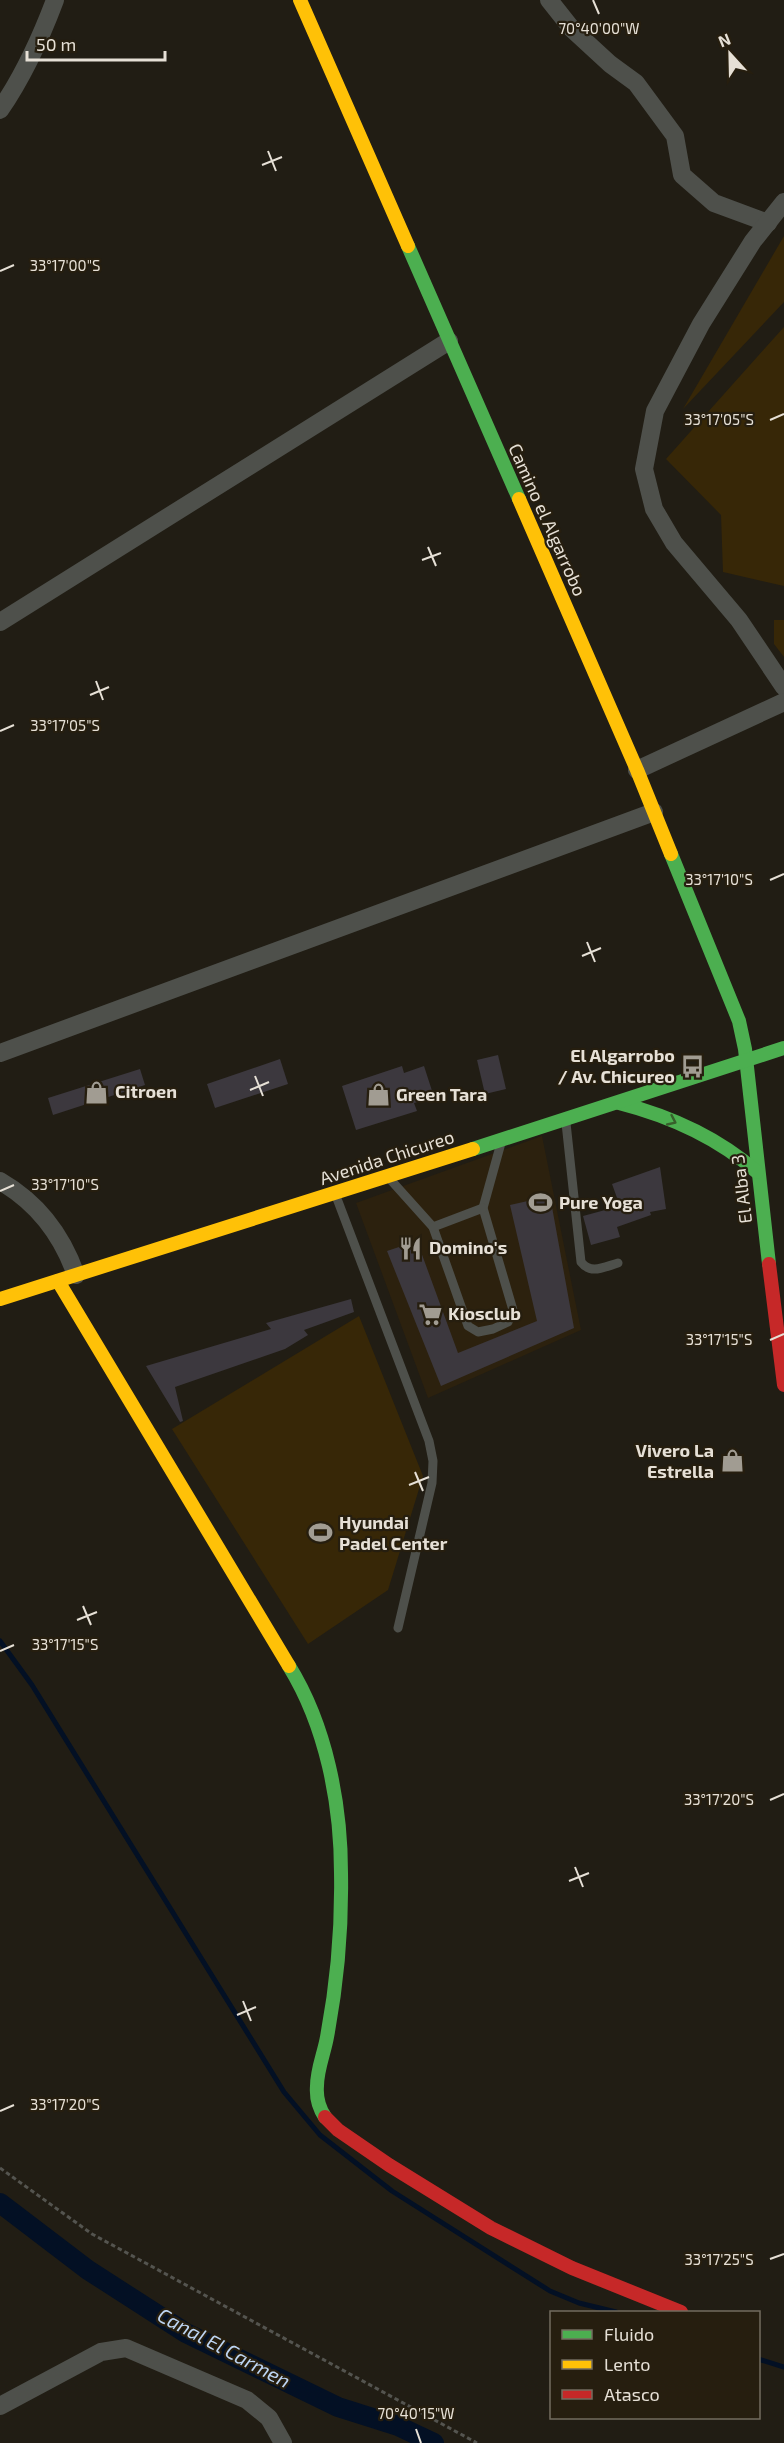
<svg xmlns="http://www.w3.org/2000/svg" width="784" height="2443" font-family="'Exo 2',sans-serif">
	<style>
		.built { fill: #2c210e }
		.green { fill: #372707 }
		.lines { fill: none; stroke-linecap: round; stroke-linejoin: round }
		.stream { stroke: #031024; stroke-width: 5 }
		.canal { stroke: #031024; stroke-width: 20 }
		.building { fill: #3c383e }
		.path { stroke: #54544f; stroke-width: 3; stroke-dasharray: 4.5 3; stroke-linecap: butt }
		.lane { stroke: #4e504b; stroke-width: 9 }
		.street { stroke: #4e504b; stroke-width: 18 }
		.fast { stroke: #4caf50; stroke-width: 14 }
		.slow { stroke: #ffc107; stroke-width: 14 }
		.jam { stroke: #c62828; stroke-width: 14 }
		.oneway { stroke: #375f2c }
		.ticks { fill: none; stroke: #e6e0d6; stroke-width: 2 }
		.labels { text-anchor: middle; stroke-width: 4.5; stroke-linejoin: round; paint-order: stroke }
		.street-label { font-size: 18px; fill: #e6e0d6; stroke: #261e0f }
		.poi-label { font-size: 18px; font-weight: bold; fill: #e6e0d6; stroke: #261e0f; text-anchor: start }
		.water-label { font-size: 20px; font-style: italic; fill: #bdd5f3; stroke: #261e0f }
		.ticks-label { font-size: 15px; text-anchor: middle; fill: #e6e0d6; stroke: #261e0f; stroke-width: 4.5; stroke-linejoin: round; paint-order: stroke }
	</style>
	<rect width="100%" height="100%" fill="#211d14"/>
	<polygon class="built" points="542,1136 581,1330 428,1398 356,1203"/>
	<g class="green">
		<polygon points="784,236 784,302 683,409"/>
		<polygon points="784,327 784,586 723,572 721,515 666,459"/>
		<polygon points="774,620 784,620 784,657 774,644"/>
		<polygon points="359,1316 423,1476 388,1590 308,1644 172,1429"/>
	</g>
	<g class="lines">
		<g class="stream">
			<polyline points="0,1641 32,1685 284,2092 320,2135 392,2191 550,2291 579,2303 616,2312"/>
			<polyline points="758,2359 784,2367"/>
		</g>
		<polyline class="canal" points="0,2203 88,2270 186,2333 338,2407 398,2426 434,2443"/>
	</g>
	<g class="building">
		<polygon points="498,1055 506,1089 485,1094 477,1060"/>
		<polygon points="280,1059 288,1084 215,1108 207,1084"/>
		<polygon points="402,1066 404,1073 424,1066 434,1097 414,1103 417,1111 356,1130 342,1086"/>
		<polygon points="140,1069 145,1085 53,1115 48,1098"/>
		<polygon points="660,1167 666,1209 650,1212 651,1215 617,1227 620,1237 591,1245 583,1216 620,1206 612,1184"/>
		<polygon points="550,1196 574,1328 441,1386 387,1251 417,1241 458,1353 537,1321 510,1205"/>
		<polygon points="351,1299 354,1312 304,1330 308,1335 285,1349 175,1387 183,1421 180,1422 146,1366 271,1329 266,1323"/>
	</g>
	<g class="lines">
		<polyline class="path" points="0,2168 92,2234 477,2443"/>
		<g class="lane">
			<path d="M566,1123L581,1262C591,1275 604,1267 618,1263"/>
			<polyline points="389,1178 433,1227 468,1326 478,1332 493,1329 508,1322 513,1310 483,1208 501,1143"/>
			<polyline points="336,1196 429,1441 433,1461 432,1483 398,1628"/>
			<polyline points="433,1227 483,1208"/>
		</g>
		<g class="street">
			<polyline points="549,0 572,29 610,64 636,83 675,136 682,175 714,203 768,223"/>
			<path d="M0,110C24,75 40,40 55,0"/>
			<polyline points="784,202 753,241 701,324 655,411 644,469 654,509 674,543 739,620 784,687"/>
			<polyline points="0,622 449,341"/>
			<polyline points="637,770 784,702"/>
			<polyline points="0,1053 654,812"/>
			<path d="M0,1181C38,1203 62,1235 76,1275"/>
			<polyline points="0,2406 101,2352 126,2348 247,2400 269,2418 283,2443"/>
		</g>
		<g class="fast">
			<polyline points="408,246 519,499"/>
			<polyline points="671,854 739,1021 745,1049 769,1264"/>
			<path d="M619,1103C670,1116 717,1137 757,1172"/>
			<polyline points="473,1149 784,1048"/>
			<path d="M289,1666C326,1726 341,1803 341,1873C342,1927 337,1984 327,2037C324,2054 317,2069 317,2086C316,2098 319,2108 325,2117"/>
		</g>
		<g class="slow">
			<polyline points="300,0 408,246"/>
			<polyline points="519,499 637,770 671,854"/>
			<polyline points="58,1281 289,1666"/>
			<polyline points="0,1299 473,1149"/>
		</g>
		<g class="jam">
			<polyline points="769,1264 784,1385"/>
			<polyline points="325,2117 338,2130 389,2165 491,2228 572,2268 681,2312"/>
		</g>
	</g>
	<defs><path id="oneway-chevron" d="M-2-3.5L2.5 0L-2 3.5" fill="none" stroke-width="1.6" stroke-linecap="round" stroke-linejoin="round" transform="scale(1.5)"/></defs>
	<use class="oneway" href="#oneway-chevron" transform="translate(672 1121) rotate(25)"/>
	<path class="ticks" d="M593,0L599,14M268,151L276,171M262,165L282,157M0,271L14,265M770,420L784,414M428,547L436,566M422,560L441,553M96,681L103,700M90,695L109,687M0,731L14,725M770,880L784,874M587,942L595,962M582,956L601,948M255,1076L263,1096M250,1090L269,1082M0,1191L14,1185M770,1340L784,1334M415,1472L423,1491M409,1485L429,1477M83,1606L91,1625M77,1620L97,1612M0,1651L14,1645M770,1800L784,1794M575,1867L583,1887M569,1881L589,1873M243,2001L251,2021M237,2015L256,2007M0,2111L14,2105M770,2259L784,2254M416,2429L421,2443"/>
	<defs>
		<symbol id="bus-bare" viewBox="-9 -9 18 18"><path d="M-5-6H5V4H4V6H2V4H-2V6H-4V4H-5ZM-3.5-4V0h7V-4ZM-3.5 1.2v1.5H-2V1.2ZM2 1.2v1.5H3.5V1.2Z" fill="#a19c92" stroke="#261e0f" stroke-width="2.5" paint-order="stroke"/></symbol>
		<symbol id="shop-bare" viewBox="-9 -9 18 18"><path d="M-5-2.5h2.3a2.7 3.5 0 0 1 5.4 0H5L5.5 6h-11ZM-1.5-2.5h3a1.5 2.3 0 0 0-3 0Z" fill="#a19c92" stroke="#261e0f" stroke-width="2.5" paint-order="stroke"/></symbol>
		<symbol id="stadium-bare" viewBox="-9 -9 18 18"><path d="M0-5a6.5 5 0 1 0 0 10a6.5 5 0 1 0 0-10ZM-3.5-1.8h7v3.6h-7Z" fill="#a19c92" stroke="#261e0f" stroke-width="2.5" paint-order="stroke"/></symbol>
		<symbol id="restaurant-bare" viewBox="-9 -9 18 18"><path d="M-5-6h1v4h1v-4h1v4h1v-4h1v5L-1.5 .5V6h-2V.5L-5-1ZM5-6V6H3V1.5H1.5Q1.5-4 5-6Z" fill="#a19c92" stroke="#261e0f" stroke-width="2.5" paint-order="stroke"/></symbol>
		<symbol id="supermarket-bare" viewBox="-9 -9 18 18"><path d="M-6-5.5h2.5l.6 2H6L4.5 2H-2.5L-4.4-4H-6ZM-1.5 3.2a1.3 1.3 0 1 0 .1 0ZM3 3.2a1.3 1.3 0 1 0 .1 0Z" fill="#a19c92" stroke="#261e0f" stroke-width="2.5" paint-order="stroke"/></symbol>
	</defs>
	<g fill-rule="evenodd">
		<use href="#bus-bare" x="676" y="1050" width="33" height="33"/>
		<use href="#shop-bare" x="80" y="1076" width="33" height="33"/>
		<use href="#shop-bare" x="362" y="1078" width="33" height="33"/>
		<use href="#stadium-bare" x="524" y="1186" width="33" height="33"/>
		<use href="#restaurant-bare" x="394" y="1232" width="33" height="33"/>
		<use href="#supermarket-bare" x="414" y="1298" width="33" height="33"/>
		<use href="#shop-bare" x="716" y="1444" width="33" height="33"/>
		<use href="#stadium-bare" x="304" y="1516" width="33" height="33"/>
	</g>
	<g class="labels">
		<g class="street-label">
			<text transform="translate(547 520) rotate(66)" y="6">Camino el Algarrobo</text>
			<text transform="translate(387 1158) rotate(-18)" y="6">Avenida Chicureo</text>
			<text transform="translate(742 1189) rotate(-97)" y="6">El Alba 3</text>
		</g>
		<g class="poi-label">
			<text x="675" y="1062" text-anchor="end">El Algarrobo<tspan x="675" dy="21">/ Av. Chicureo</tspan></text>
			<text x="115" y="1098">Citroen</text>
			<text x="396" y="1101">Green Tara</text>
			<text x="559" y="1209">Pure Yoga</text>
			<text x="429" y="1254">Domino's</text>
			<text x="448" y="1320">Kiosclub</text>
			<text x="714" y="1457" text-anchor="end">Vivero La<tspan x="714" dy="21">Estrella</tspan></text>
			<text x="339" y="1529">Hyundai<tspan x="339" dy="21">Padel Center</tspan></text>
		</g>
		<g class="water-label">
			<text transform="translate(224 2348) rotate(28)" y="7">Canal El Carmen</text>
		</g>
	</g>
	<g class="ticks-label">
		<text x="599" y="34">70°40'00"W</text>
		<text x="65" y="271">33°17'00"S</text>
		<text x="719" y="425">33°17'05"S</text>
		<text x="65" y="731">33°17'05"S</text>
		<text x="719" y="885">33°17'10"S</text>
		<text x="65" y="1190">33°17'10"S</text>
		<text x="719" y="1345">33°17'15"S</text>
		<text x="65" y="1650">33°17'15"S</text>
		<text x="719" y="1805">33°17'20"S</text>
		<text x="65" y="2110">33°17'20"S</text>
		<text x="719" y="2265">33°17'25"S</text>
		<text x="416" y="2419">70°40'15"W</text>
	</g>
	<rect x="550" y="2311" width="210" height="108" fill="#261e0f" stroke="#736c5f" stroke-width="1.5"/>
	<rect x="562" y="2330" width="30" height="9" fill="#4caf50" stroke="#736c5f" stroke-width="1.5"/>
	<text x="604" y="2341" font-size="18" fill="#e6e0d6">Fluido</text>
	<rect x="562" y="2360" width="30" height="9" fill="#ffc107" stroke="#736c5f" stroke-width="1.5"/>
	<text x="604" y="2371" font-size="18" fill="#e6e0d6">Lento</text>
	<rect x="562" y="2390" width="30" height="9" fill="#c62828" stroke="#736c5f" stroke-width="1.5"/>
	<text x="604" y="2401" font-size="18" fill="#e6e0d6">Atasco</text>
	<g transform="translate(730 54) rotate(338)" stroke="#261e0f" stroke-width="4.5" paint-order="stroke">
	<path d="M0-4.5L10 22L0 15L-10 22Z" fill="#e6e0d6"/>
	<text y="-9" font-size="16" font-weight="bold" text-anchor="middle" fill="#e6e0d6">N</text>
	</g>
	<path d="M27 51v9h138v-9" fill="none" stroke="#e6e0d6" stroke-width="3"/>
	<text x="36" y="51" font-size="18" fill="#e6e0d6" stroke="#261e0f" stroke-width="4.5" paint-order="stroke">50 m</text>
</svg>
